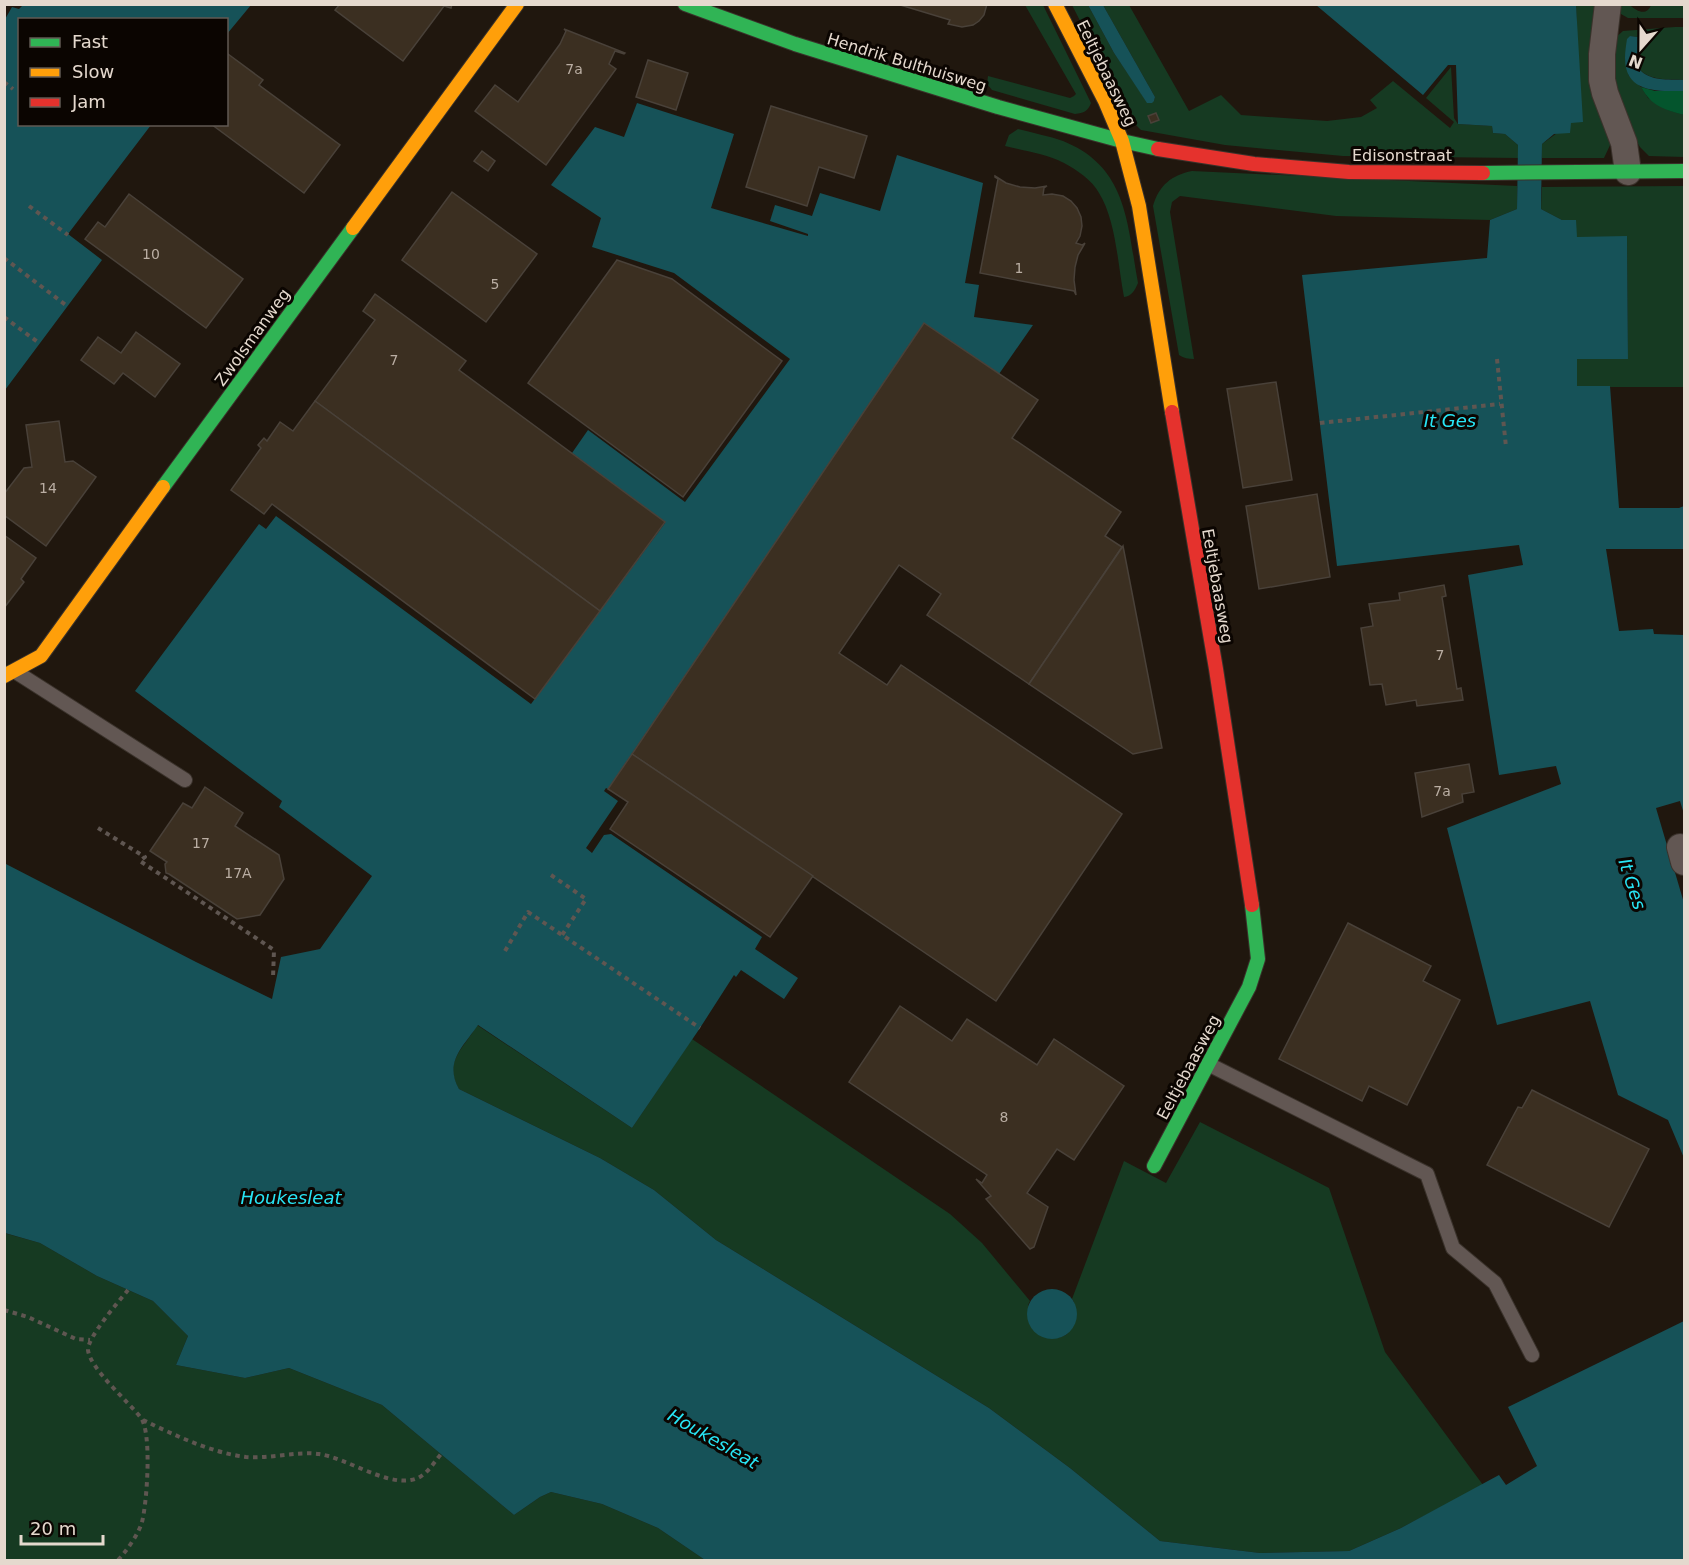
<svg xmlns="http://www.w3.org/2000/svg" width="1689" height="1565" font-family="'DejaVu Sans',sans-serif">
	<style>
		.green { fill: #163a22 }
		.forest { fill: #04552d }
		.water { fill: #165258 }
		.building { fill: #3b2f21; stroke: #494139; stroke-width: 1.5 }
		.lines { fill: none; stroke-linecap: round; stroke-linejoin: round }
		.lane-casing { stroke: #3a322b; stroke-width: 16 }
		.street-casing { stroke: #3a322b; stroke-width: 28 }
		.fast-casing { stroke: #3a322b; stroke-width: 16 }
		.slow-casing { stroke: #3a322b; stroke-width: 16 }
		.jam-casing { stroke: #3a322b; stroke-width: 16 }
		.path { stroke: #5f5651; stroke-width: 4; stroke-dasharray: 4.5 4.5; stroke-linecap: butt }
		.lane { stroke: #625753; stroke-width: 14 }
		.street { stroke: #625753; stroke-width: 26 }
		.fast { stroke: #30b455; stroke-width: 14 }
		.slow { stroke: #ff9f0a; stroke-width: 14 }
		.jam { stroke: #e5322d; stroke-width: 14 }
		.labels { text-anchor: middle; stroke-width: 6; stroke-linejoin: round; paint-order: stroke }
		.number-label { font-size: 14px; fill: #baaea3 }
		.street-label { font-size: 16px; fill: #e5d9ce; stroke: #0b0501 }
		.water-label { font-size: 18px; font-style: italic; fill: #28e5f5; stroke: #0b0501 }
	</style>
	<rect width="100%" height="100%" fill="#20170e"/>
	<g class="green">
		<path d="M1025,5H1043L1091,103C1088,111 1084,113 1075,114L992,90L987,84L988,76L1070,98L1074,96L1076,94Z"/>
		<polygon points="1072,5 1088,5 1114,53 1147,102 1154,101 1155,97 1103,5 1129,5 1189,111 1221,95 1241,115 1327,121 1361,117 1377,108 1370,100 1393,81 1450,128 1454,122 1426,98 1451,67 1454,118 1458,124 1492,126 1493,133 1505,134 1518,145 1518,158 1343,156 1225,145 1141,130 1130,119"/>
		<polygon points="1576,5 1599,5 1611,143 1604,158 1542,158 1542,144 1571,123 1577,36"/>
		<path d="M1620,5H1630C1637,12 1647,16 1651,5H1684V18H1628L1621,14Z"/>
		<path d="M1675,27H1684V80C1668,79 1651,81 1639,69L1638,37L1630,36L1625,59L1629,76L1641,87L1648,98L1668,110L1684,115V157L1649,156L1640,147L1633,135L1614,81V39L1623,31Z"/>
		<path d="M1018,129C1033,133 1049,136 1063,141C1128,167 1127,224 1138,283C1135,290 1132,296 1124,297C1118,266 1116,220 1099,193C1092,180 1077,170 1064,163C1046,154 1025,151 1005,146L1009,135Z"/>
		<path d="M1192,171L1517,186V209L1490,220L1336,216L1180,196L1172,202L1170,212L1194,359C1188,359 1184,358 1179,355L1153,206C1159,185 1172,175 1192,171Z"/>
		<polygon points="1684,186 1684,387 1577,387 1577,359 1628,359 1627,237 1577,237 1562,220 1541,209 1542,187"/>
		<path d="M477,1025L632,1128L692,1039L950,1214L982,1243L1030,1301L1028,1305L1058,1338L1066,1335L1072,1328L1074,1302L1072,1299L1124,1161L1166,1183L1200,1122L1329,1188L1385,1352L1483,1485L1401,1528L1349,1551L1260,1553L1160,1541L1070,1468L989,1408L716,1240L654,1190L600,1158L459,1089C443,1061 464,1049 477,1025Z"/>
		<polygon points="4,1233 40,1243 97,1276 153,1301 188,1336 176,1365 245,1378 289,1368 382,1405 514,1515 540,1497 551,1492 602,1504 658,1528 705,1560 5,1560"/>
	</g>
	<path class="forest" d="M1641,87L1655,91H1684V115C1664,109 1652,107 1641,87Z"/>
	<g class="water">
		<polygon points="23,5 251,5 227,34 226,20 20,20 20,124 151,125 68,234 102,260 5,390 4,21 12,7 19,9"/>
		<polygon points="1088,5 1103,5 1155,97 1154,101 1152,103 1147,103 1114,53"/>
		<polygon points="1316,5 1576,5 1583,122 1571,123 1570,133 1554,134 1542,144 1541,209 1562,220 1576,220 1577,237 1627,236 1628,359 1577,359 1577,386 1610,386 1619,508 1679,508 1684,506 1684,549 1606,549 1619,631 1653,629 1654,634 1684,635 1684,814 1680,801 1656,808 1684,903 1684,1158 1668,1120 1618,1095 1590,1001 1497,1025 1447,828 1561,784 1556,766 1499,775 1468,575 1523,565 1519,545 1337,566 1302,275 1487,258 1490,220 1517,209 1518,145 1505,134 1493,133 1492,126 1458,124 1456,65 1448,65 1423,95"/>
		<path d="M1630,36L1638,37L1640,39L1639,69C1651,82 1668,79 1684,80V91C1659,91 1625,94 1625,58C1625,52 1626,45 1627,39Z"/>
		<path d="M637,103L734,134L711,208L808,236V234L770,221L775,205L812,216L820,193L880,211L897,155L983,183L965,283L979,285L974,317L1033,325L999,374L924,323L608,789L606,788L604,791L618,801L586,848L592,853L604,835L611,834L762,937L755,949L798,978L784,999L741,970L736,977L734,975L700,1028L632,1128L478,1025C463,1047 444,1062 459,1089L600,1158L654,1190L716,1240L989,1408L1070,1468L1160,1541L1260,1553L1349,1551L1401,1528L1499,1475L1506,1485L1537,1466L1508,1407L1684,1321V1560H705L658,1528L602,1504L551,1492L540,1497L514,1515L382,1405L289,1368L245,1378L176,1365L188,1336L153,1301L97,1276L40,1243L5,1233L4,863L196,962L272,999L281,957L320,949L372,876L279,807L282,801L135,691L259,524L266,529L276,516L531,704L665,523L572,453L588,430L685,502L790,359L674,273L592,247L601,218L551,185L595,127L624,137Z"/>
		<circle cx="1052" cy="1314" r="25"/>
	</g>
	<g class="building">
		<polygon points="340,4 452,4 451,8 444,6 403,61 335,10"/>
		<polygon points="897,4 987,4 984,15 979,21 973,25 962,27 948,24 950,20"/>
		<polygon points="564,29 625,53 624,54 615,51 609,64 616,69 546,165 475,111 495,85 518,102 560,44 566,31"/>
		<polygon points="228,54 263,80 259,85 340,145 304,193 211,124 226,124 226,56"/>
		<polygon points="648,60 688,73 676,110 636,97"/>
		<polygon points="771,106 867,136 854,178 819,167 807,206 746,187"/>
		<polygon points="1156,113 1159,120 1151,123 1148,116"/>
		<polygon points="482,151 495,161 488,171 474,161"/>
		<polygon points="995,176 1006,183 1020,187 1035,188 1047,186 1044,188 1043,195 1052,194 1063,196 1071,201 1077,208 1081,217 1082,226 1080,236 1076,243 1082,245 1085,243 1078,255 1075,267 1074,280 1076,295 1074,291 980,273 998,179 995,177"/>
		<polygon points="452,192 537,254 486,322 402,260"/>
		<polygon points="129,194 243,279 206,328 85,239 98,222 105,227"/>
		<polygon points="617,260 672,279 782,361 683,497 528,383"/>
		<polygon points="375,294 466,361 459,370 665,522 600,611 315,401 375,320 363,311"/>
		<polygon points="924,323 1038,400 1012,438 1121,512 1105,536 1122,547 1029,684 927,615 941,594 899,565 839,653 887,685 901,665 1122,814 996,1001 632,754"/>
		<polygon points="136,332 180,364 155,397 123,373 114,384 81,360 98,337 121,353"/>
		<polygon points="1276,382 1292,480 1243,488 1227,389"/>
		<polygon points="315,401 600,611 535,699 272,504 264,514 231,490 261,448 258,445 264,438 267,441 280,422 293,431"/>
		<polygon points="59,421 65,462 73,461 96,477 46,546 4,515 4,494 24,468 32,467 26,425"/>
		<polygon points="1317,494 1330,577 1259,589 1246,506"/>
		<polygon points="4,535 36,558 21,579 24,582 4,608"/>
		<polygon points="1123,546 1162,748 1133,754 1029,684"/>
		<polygon points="1444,585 1446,596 1442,597 1457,689 1461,688 1463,700 1417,706 1416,700 1386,705 1382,684 1370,685 1361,628 1373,626 1369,604 1400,600 1399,593"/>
		<polygon points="632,754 813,876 770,937 610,829 628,802 608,789"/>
		<polygon points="1469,764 1474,792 1462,794 1463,802 1422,817 1415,773"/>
		<polygon points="205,787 243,813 235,826 279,855 284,879 260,915 237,919 169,874 166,873 165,864 167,862 150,851 183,803 192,808"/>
		<polygon points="1348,923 1431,966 1423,981 1460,1000 1407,1105 1369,1086 1362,1101 1279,1059"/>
		<polygon points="900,1006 952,1041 967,1019 1037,1065 1054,1039 1124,1086 1074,1160 1057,1149 1027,1193 1048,1207 1034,1247 1030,1249 986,1199 991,1196 976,1179 982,1183 987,1175 849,1082"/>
		<polygon points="1532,1090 1649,1149 1609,1227 1487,1165 1518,1107 1522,1108"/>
	</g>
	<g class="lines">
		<defs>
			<g id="lane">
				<polyline points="16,672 185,780"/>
				<polyline points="1208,1064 1427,1174 1453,1248 1495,1283 1532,1355"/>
			</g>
			<g id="street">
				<polyline points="1608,4 1602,54 1602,80 1605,93 1624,143 1628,172"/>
				<polyline points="1680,847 1684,862"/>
			</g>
			<g id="fast">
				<polyline points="685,4 795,44 998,107 1122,141 1158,149"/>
				<polyline points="1483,173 1684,171"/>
				<polyline points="163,487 353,228"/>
				<polyline points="1154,1166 1249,987 1258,959 1252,905"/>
			</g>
			<g id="slow">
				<polyline points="1055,4 1105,101 1122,141 1139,206 1172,412"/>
				<polyline points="353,228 517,4"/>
				<polyline points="4,676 41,656 163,487"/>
			</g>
			<g id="jam">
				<polyline points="1158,149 1254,164 1349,172 1483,173"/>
				<polyline points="1172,412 1216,669 1252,905"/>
			</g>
		</defs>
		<use href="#lane" class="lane-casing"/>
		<use href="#street" class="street-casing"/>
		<use href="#fast" class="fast-casing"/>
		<use href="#slow" class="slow-casing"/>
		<use href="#jam" class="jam-casing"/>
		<g class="path">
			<polyline points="4,82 13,89"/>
			<polyline points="29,206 68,235"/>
			<polyline points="4,258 67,306"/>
			<polyline points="4,317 39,343"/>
			<polyline points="1497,359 1506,447"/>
			<polyline points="1320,423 1500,404"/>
			<polyline points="98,828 145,857 140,861 274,950 273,978"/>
			<polyline points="551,875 586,899 562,935"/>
			<polyline points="505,951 528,912 700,1028"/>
			<polyline points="4,1310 28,1317 76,1339 90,1340"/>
			<path d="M143,1420C174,1435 212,1453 246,1457C269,1459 298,1451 319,1454C347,1458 384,1485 411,1480C425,1478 432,1465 441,1454"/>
			<path d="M118,1560C126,1552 139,1533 142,1522C147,1503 152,1433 141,1418C129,1402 90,1369 88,1350C87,1338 119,1301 128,1290"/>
		</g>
		<use href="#lane" class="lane"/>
		<use href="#street" class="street"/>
		<use href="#fast" class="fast"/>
		<use href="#slow" class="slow"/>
		<use href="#jam" class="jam"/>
	</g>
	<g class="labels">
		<g class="number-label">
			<text x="574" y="74">7a</text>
			<text x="151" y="259">10</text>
			<text x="1019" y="273">1</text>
			<text x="495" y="289">5</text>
			<text x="394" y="365">7</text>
			<text x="48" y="493">14</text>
			<text x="1440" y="660">7</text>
			<text x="1442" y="796">7a</text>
			<text x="201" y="848">17</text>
			<text x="238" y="878">17A</text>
			<text x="1004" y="1122">8</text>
		</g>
		<g class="street-label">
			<text transform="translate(907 62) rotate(17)" y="6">Hendrik Bulthuisweg</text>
			<text transform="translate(1107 73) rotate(64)" y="6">Eeltjebaasweg</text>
			<text x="1402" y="161">Edisonstraat</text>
			<text transform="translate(252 337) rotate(-54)" y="6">Zwolsmanweg</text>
			<text transform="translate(1218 586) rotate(80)" y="6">Eeltjebaasweg</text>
			<text transform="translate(1188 1067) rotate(-62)" y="6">Eeltjebaasweg</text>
		</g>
		<g class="water-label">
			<text x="1450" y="427">It Ges</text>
			<text transform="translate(1632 884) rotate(72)" y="6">It Ges</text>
			<text x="291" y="1204">Houkesleat</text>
			<text transform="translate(713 1439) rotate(30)" y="6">Houkesleat</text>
		</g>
	</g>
	<rect width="1689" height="1565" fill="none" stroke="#e5d9ce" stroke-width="12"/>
	<rect x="18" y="18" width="210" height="108" fill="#0b0501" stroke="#625a53" stroke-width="1.5"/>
	<rect x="30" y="38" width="30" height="9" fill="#30b455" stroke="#625a53" stroke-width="1.5"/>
	<text x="72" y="48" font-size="18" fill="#e5d9ce">Fast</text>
	<rect x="30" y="68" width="30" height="9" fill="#ff9f0a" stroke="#625a53" stroke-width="1.5"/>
	<text x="72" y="78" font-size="18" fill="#e5d9ce">Slow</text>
	<rect x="30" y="98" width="30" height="9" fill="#e5322d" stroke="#625a53" stroke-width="1.5"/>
	<text x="72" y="108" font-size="18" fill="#e5d9ce">Jam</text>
	<g transform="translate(1641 48) rotate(201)" stroke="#0b0501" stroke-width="4.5" paint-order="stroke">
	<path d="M0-4.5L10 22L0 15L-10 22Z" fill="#e5d9ce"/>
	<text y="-9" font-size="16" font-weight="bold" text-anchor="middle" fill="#e5d9ce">N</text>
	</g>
	<path d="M21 1535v9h82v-9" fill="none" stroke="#e5d9ce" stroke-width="3"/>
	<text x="30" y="1535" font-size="18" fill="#e5d9ce" stroke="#0b0501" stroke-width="4.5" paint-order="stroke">20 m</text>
</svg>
